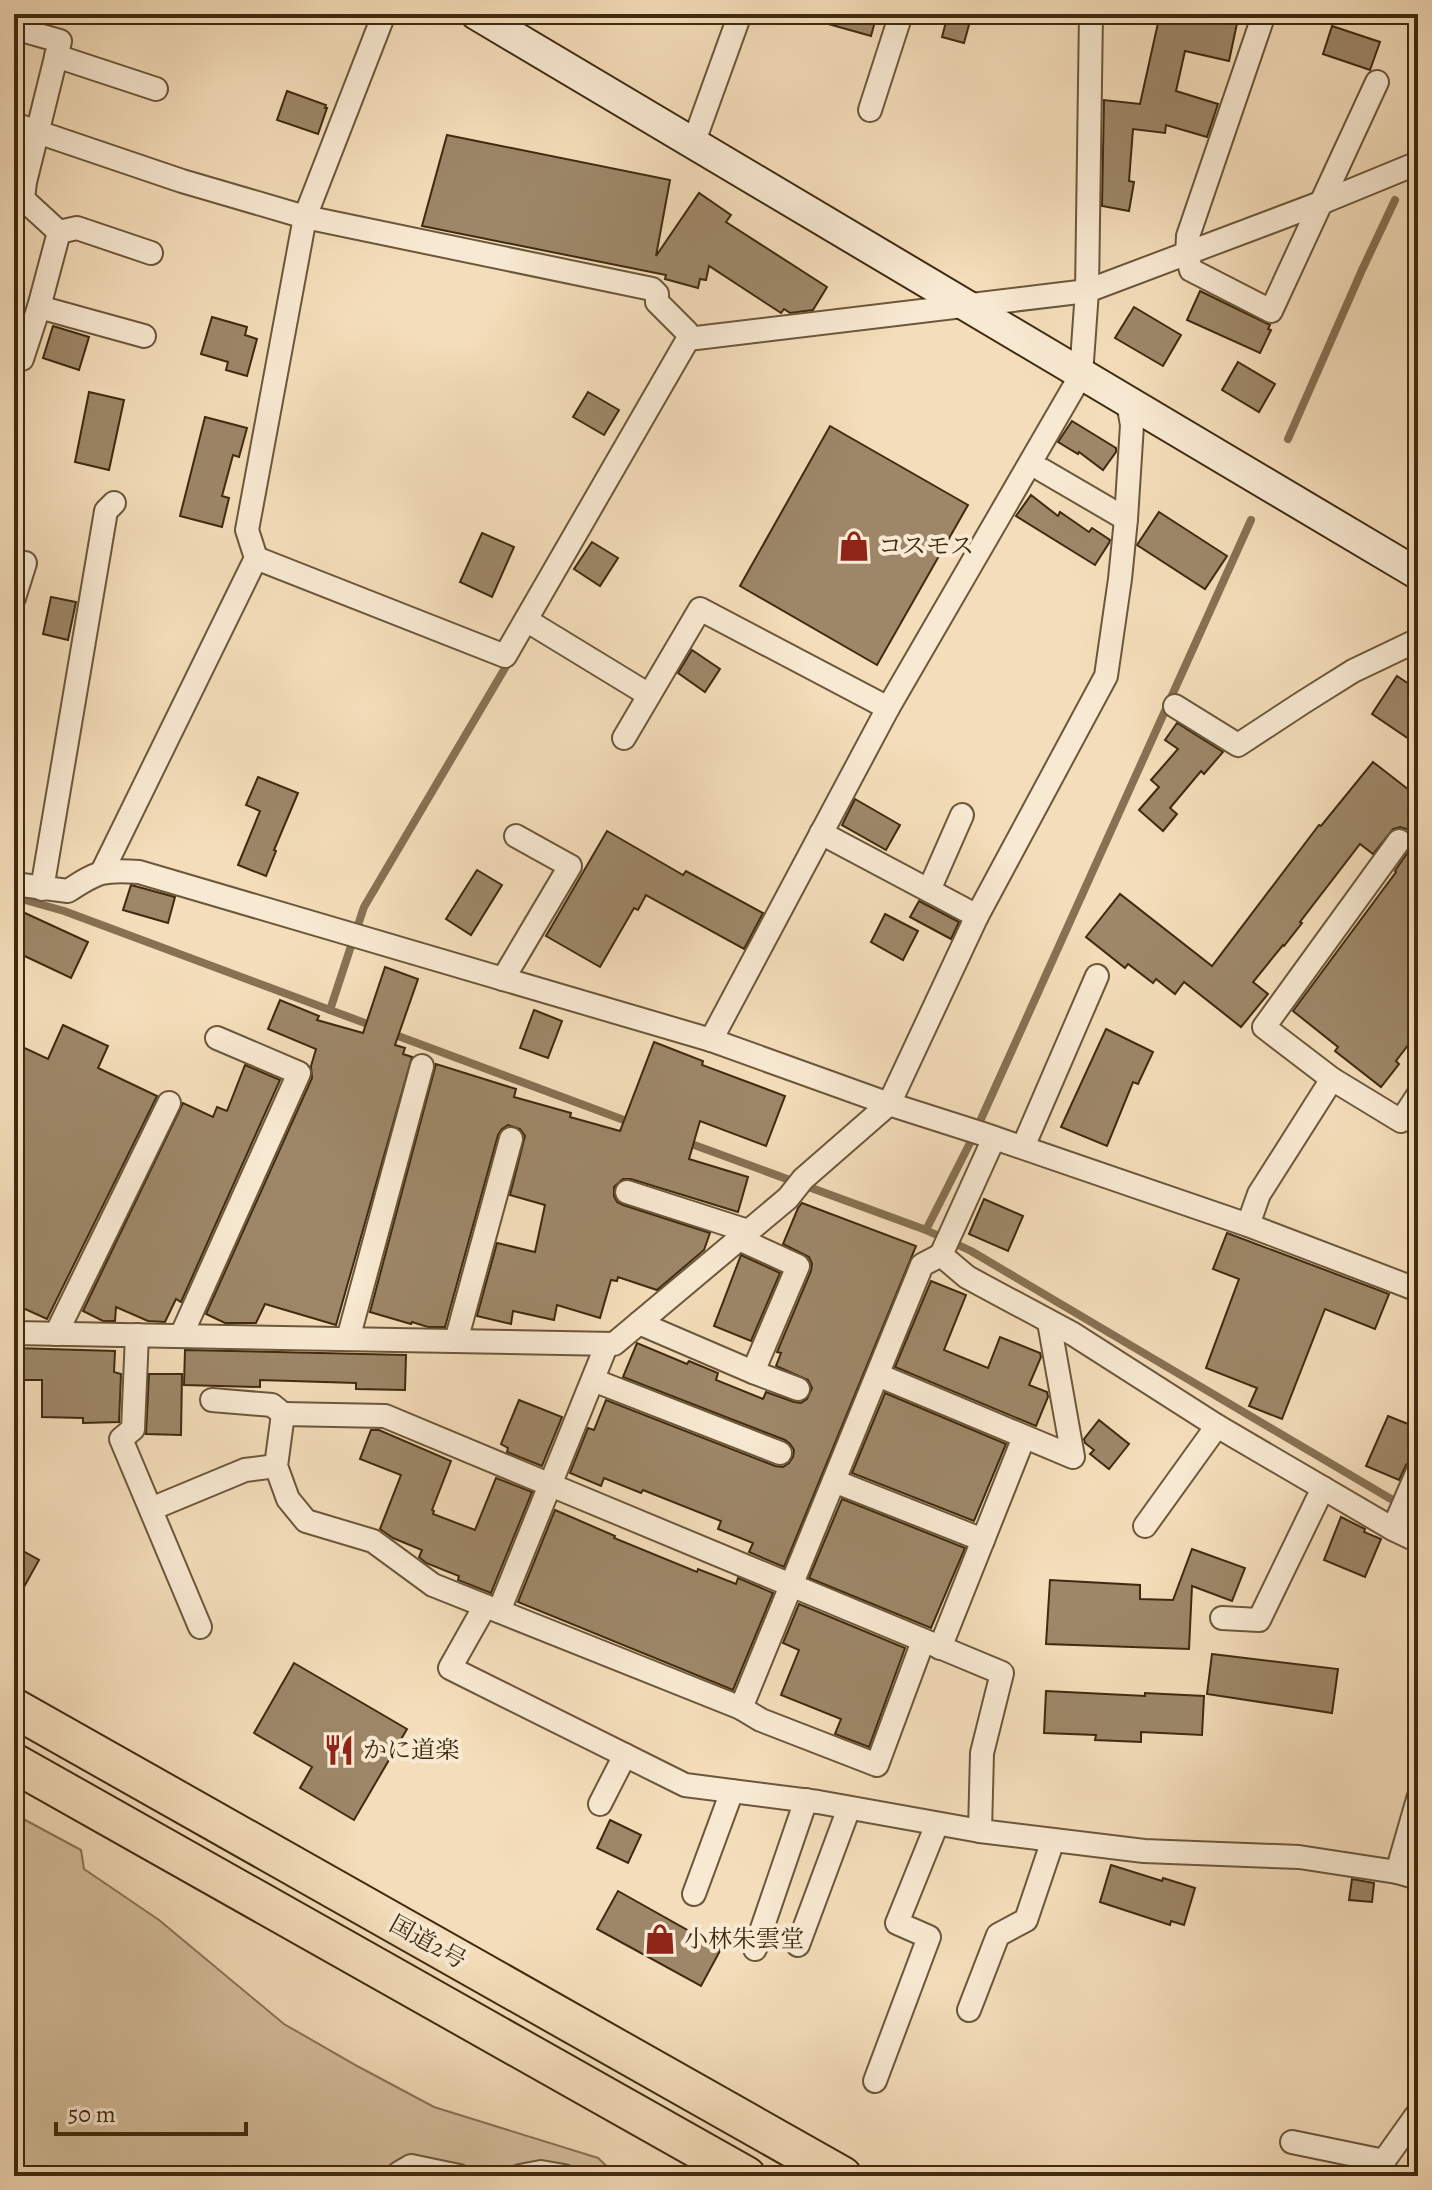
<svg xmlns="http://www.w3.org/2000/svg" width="1432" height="2190" font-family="Alegreya,'Noto Serif JP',serif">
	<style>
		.green { fill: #d5bf9d; stroke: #8a7456; stroke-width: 2 }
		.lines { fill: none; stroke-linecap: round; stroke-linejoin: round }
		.stream { stroke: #867153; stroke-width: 8 }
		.building { fill: #9d8768; stroke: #3e2a0f; stroke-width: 2 }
		.street-casing { stroke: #6c573a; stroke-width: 26 }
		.secondary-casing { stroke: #3e2a0f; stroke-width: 34 }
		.highway-casing { stroke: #3e2a0f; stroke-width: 42 }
		.street { stroke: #f8e9d2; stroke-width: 22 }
		.secondary { stroke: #f8e9d2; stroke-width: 30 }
		.highway { stroke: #f4ddba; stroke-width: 38 }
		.labels { text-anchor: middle; stroke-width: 8; stroke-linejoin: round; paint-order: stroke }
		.poi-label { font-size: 24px; fill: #3e2a0f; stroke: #f8e9d2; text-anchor: start }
		.street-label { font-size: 24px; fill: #3e2a0f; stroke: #f8e9d2 }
	</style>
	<rect width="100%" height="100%" fill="#f4ddba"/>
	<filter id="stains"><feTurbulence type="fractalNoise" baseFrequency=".0025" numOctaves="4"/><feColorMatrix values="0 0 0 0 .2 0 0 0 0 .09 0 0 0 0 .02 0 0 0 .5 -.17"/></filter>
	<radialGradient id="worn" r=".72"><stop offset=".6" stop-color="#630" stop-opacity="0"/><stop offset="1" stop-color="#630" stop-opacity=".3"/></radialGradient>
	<polygon class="green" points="14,1814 81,1850 84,1869 159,1920 284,2024 359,2067 434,2107 598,2158 617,2176 14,2176"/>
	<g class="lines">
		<g class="stream">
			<polyline points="1288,439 1362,270 1395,200"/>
			<polyline points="25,900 64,911 373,1026"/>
			<polyline points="358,925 364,907 508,663"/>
			<polyline points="330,1010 352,943"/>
			<polyline points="390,1033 632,1123"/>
			<polyline points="686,1142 926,1230 971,1251 1418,1515"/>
			<polyline points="926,1230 972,1139 1251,520"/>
		</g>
	</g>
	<g class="building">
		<polygon points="815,14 877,14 871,36 814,20"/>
		<polygon points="948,14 972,14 964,43 942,37"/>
		<polygon points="1160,14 1239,14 1229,61 1185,51 1176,91 1218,104 1207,137 1166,125 1165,133 1133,129 1129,181 1134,182 1129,211 1102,206 1104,100 1140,104"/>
		<polygon points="1332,26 1380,42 1370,70 1323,54"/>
		<polygon points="287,91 326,105 325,108 327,108 318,134 277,120"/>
		<polygon points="447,135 670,180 656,256 699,193 731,215 726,222 827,287 813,310 790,313 784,309 781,313 709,266 706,280 700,279 698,288 665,279 666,275 422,226"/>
		<polygon points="1200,291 1270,325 1268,329 1271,330 1260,353 1187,320"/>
		<polygon points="1134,307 1181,335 1163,366 1115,338"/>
		<polygon points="212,317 247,327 245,335 257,339 247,376 226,370 228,362 201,354"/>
		<polygon points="53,326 89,337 79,370 43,358"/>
		<polygon points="1238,362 1275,384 1259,412 1222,390"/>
		<polygon points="89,392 124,400 109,470 75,462"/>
		<polygon points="588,392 619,410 604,435 573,417"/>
		<polygon points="205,417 247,428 239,457 233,455 222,496 229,498 222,527 180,516"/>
		<polygon points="1072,421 1116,448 1116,452 1103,470 1079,452 1078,454 1058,442"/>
		<polygon points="830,426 968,505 877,665 740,586"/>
		<polygon points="1031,495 1058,516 1060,512 1089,532 1092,528 1110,540 1109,543 1095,565 1016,516"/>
		<polygon points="1159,512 1227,556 1205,589 1137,545"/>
		<polygon points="482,533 514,547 492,597 460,582"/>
		<polygon points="592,542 618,558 600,586 574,569"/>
		<polygon points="51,597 76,602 68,640 43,634"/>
		<polygon points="692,650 720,669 705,692 678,673"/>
		<polygon points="1397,676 1418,690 1418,745 1372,714"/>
		<polygon points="1177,723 1223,752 1204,774 1201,771 1170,808 1177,814 1163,831 1139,810 1159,787 1151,780 1178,749 1165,740"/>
		<polygon points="1373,762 1418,797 1418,1032 1396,1061 1399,1064 1381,1087 1335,1051 1338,1047 1293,1011 1396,872 1395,871 1410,849 1413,843 1412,836 1407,829 1400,827 1393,829 1373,854 1360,844 1300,922 1302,923 1284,946 1283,945 1253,982 1268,994 1241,1027 1184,982 1175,994 1156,979 1153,983 1128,964 1125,968 1086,937 1120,894 1212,966 1319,825 1321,826"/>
		<polygon points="258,777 298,793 274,850 276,851 266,876 238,865 260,811 246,805"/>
		<polygon points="855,799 900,825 886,850 842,825"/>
		<polygon points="607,831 683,875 686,871 763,913 744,949 646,895 638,910 634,908 600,967 546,936"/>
		<polygon points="477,870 502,885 471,935 446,919"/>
		<polygon points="131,885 175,897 168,923 123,910"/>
		<polygon points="919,901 959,922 951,939 910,917"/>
		<polygon points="14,908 88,942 71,978 14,951"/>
		<polygon points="885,914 918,931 903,960 871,942"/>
		<polygon points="385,967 418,979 395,1045 405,1048 403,1054 412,1057 336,1325 265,1304 256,1323 225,1323 206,1314 312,1078 311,1066 316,1049 268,1029 280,1000 319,1016 317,1020 363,1033"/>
		<polygon points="534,1010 562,1021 548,1058 520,1048"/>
		<polygon points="63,1025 108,1046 98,1068 157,1096 47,1319 14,1304 14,1043 48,1059"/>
		<polygon points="1106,1029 1153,1052 1138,1084 1133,1082 1107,1146 1061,1127"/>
		<polygon points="654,1042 703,1061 702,1065 785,1096 766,1146 700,1121 689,1159 748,1177 738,1212 631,1179 623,1179 614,1187 614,1196 617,1202 623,1205 710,1233 704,1250 657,1290 618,1277 617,1281 611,1280 600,1318 557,1305 554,1320 513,1311 511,1324 477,1316 497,1243 535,1252 545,1205 510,1195 525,1136 520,1129 508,1125 502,1129 498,1135 445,1327 428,1327 412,1322 411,1324 370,1312 436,1064 516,1089 514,1097 571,1113 570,1117 620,1131"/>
		<polygon points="245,1065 280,1080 181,1302 176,1299 165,1322 148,1321 116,1307 115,1321 103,1321 83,1311 183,1103 213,1117 217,1107 227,1111"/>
		<polygon points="984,1199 1023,1216 1008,1251 969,1234"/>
		<polygon points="802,1203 916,1246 784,1567 749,1552 753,1543 718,1529 721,1521 643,1490 641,1493 604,1478 601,1486 570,1473 588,1428 594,1430 606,1400 775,1466 783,1467 789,1463 793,1457 794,1450 790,1444 785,1440 623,1377 637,1343 687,1364 689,1361 718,1373 716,1380 763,1399 766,1392 794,1402 801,1403 807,1399 812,1388 808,1380 776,1366 781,1353 777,1352 811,1271 812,1264 809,1257 783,1244 798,1208"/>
		<polygon points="1227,1233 1389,1294 1375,1329 1325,1309 1282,1419 1249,1406 1257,1388 1206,1368 1239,1279 1213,1269"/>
		<polygon points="741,1255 780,1273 751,1341 714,1326"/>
		<polygon points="931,1281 966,1295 944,1350 988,1368 1000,1337 1040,1353 1041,1357 1029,1385 1047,1392 1048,1397 1036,1426 895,1367"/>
		<polygon points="14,1348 115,1351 114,1372 121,1374 119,1422 83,1423 83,1418 42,1417 42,1380 14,1380"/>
		<polygon points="185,1350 406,1355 405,1390 356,1389 356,1383 260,1380 260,1387 184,1385"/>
		<polygon points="149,1374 182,1374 181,1435 146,1434"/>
		<polygon points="885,1393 1006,1444 974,1521 852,1473"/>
		<polygon points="519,1400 562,1417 542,1466 507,1452 508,1448 501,1444"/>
		<polygon points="1388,1416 1418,1428 1418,1455 1406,1465 1399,1480 1366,1466"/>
		<polygon points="1099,1420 1129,1444 1109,1469 1090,1454 1094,1450 1085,1443 1084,1439"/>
		<polygon points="371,1430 379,1430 451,1461 432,1510 434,1511 433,1514 475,1530 496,1478 532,1492 491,1593 458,1580 459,1576 426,1563 419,1557 422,1550 393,1538 380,1529 401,1475 360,1459"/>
		<polygon points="842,1499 965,1548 931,1628 809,1578"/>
		<polygon points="555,1510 615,1536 614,1538 697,1572 698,1569 736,1584 738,1578 773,1593 733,1690 518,1602"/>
		<polygon points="1341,1517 1365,1529 1364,1532 1381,1539 1365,1577 1324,1560"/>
		<polygon points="14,1546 39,1560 14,1605"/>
		<polygon points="1192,1549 1245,1568 1232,1601 1192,1586 1189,1649 1046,1644 1050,1580 1140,1585 1140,1599 1173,1600"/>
		<polygon points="799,1604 905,1648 869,1747 835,1734 841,1719 781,1695 799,1650 783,1643"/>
		<polygon points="1212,1654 1338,1669 1332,1713 1207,1694"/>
		<polygon points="294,1663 407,1729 354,1820 300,1788 312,1767 254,1733"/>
		<polygon points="1046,1691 1145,1696 1145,1693 1204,1696 1202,1735 1141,1732 1141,1742 1095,1740 1096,1735 1044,1733"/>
		<polygon points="610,1820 641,1835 628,1863 597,1848"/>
		<polygon points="1111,1865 1162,1881 1163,1878 1195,1888 1184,1925 1171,1921 1170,1925 1100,1902"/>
		<polygon points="1352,1879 1374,1883 1372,1902 1349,1900"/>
		<polygon points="618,1891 721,1949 701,1986 597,1929"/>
	</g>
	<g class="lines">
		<defs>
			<g id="street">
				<polyline points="1264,14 1188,236 1187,254 1191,270 1271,311 1377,82"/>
				<polyline points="14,28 60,41 25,182 23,199 59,232 39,307 22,359"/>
				<polyline points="56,56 156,89"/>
				<polyline points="870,110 901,14"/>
				<polyline points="14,124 182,181 305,217 652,289 657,294 657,302 687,332 688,339"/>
				<polyline points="693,144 740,14"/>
				<polyline points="59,232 77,228 151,253"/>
				<polyline points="39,307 144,336"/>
				<polyline points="1042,470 1126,519"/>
				<polyline points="256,558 505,656 688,339 1087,291 1323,202 1418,163"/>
				<polyline points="14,598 25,563"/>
				<polyline points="526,620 649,695"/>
				<polyline points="1175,706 1238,745 1302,703 1353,671 1418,640"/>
				<polyline points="624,738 700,609 888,708"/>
				<polyline points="821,833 977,916 1106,676 1120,579 1126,519 1132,425 1128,402"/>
				<polyline points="102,872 256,558 247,530 305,217 384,14"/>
				<path d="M14,884L68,891C97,872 103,869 139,872L711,1040L889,1104L983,1134L1248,1225L1418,1290"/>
				<polyline points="42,889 106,511 114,503"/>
				<polyline points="929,890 962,815"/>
				<polyline points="503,979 570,866 516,836"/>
				<polyline points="711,1040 888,708 1081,375 1087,291 1091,14"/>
				<polyline points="1332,1079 1401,1121 1418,1095"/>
				<polyline points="994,1138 941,1255 967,1277 1073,1334 1217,1426 1393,1529 1418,1541"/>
				<polyline points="1023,1147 1097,976"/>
				<polyline points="627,1192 748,1231"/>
				<polyline points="1248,1225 1259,1194 1332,1079 1264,1027 1399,841"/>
				<polyline points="639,1323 753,1372 798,1266 739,1239"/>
				<polyline points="14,1333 614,1344 788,1198 803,1179 889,1104 977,916"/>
				<polyline points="56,1334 169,1103"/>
				<polyline points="137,1335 133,1429 121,1439 200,1627"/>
				<polyline points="181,1336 299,1073 217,1038"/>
				<polyline points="348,1339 422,1066"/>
				<polyline points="456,1341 511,1139"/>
				<polyline points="753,1372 798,1389"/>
				<polyline points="878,1375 1073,1457 1049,1322"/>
				<polyline points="593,1380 780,1453"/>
				<polyline points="212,1400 272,1405 283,1414"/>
				<polyline points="834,1481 983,1540"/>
				<polyline points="151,1509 245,1470 276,1466"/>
				<polyline points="1145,1526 1217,1426"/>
				<polyline points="1393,1529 1418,1471"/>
				<polyline points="485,1606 450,1668 685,1785 818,1802 980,1831 1144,1851 1299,1857 1397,1872 1418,1878"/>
				<polyline points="499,1611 607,1344"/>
				<polyline points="1222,1618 1259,1620 1323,1488"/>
				<polyline points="923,1641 877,1765 761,1720 741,1708 433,1585 373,1541 306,1521 288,1499 276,1466 283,1414 385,1416 1002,1673 982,1753 980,1831"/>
				<polyline points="940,1648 1024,1437"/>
				<polyline points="741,1708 922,1265 941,1255"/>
				<polyline points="600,1804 625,1755"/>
				<polyline points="1397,1872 1418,1799"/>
				<polyline points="694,1894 732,1791"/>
				<polyline points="798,1945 849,1808"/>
				<polyline points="755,1949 806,1800"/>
				<polyline points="969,2010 998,1935 1026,1920 1053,1840"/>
				<polyline points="875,2081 929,1937 897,1923 937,1824"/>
				<polyline points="1292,2142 1384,2161"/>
				<polyline points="399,2176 399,2173 411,2166 459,2176"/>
				<polyline points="520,2176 541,2172 564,2176"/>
				<polyline points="1373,2176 1418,2113"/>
			</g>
			<polyline id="secondary" points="476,14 1418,574"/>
			<g id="highway">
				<polyline points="14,1708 842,2176"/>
				<polyline points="14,1763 746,2176"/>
			</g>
		</defs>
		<use href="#street" class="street-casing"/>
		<use href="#secondary" class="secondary-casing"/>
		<use href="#highway" class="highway-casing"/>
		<use href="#street" class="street"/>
		<use href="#secondary" class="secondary"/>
		<use href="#highway" class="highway"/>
	</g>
	<defs>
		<symbol id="shop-bare" viewBox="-9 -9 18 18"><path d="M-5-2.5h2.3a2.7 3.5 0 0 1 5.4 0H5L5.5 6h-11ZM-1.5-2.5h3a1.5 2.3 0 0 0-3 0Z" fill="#8f2418" stroke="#f8e9d2" stroke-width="2.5" paint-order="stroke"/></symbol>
		<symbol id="restaurant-bare" viewBox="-9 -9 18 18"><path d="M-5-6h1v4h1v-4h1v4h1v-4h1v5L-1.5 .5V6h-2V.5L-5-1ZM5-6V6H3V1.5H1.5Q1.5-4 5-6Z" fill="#8f2418" stroke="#f8e9d2" stroke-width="2.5" paint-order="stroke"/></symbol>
	</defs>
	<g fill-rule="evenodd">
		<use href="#shop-bare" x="832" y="524" width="44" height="44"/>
		<use href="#restaurant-bare" x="317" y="1728" width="44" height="44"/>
		<use href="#shop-bare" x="638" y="1917" width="44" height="44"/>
	</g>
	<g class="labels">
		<g class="poi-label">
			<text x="878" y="554">コスモス</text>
			<text x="363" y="1758">かに道楽</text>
			<text x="684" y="1947">小林朱雲堂</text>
		</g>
		<g class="street-label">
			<text transform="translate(428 1942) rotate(29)" y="8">国道2号</text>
		</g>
	</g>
	<rect width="1432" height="2190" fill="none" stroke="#f4ddba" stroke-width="48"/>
	<rect x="16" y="16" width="1400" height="2158" fill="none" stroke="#3e2a0f" stroke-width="4"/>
	<rect x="24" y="24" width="1384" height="2142" fill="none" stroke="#3e2a0f" stroke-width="2"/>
	<path d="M56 2122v12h190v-12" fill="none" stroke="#3e2a0f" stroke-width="4"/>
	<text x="68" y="2122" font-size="24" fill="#3e2a0f" stroke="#f8e9d2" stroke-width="6" paint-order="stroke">50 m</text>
	<rect width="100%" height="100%" filter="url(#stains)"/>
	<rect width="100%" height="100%" fill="url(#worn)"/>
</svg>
